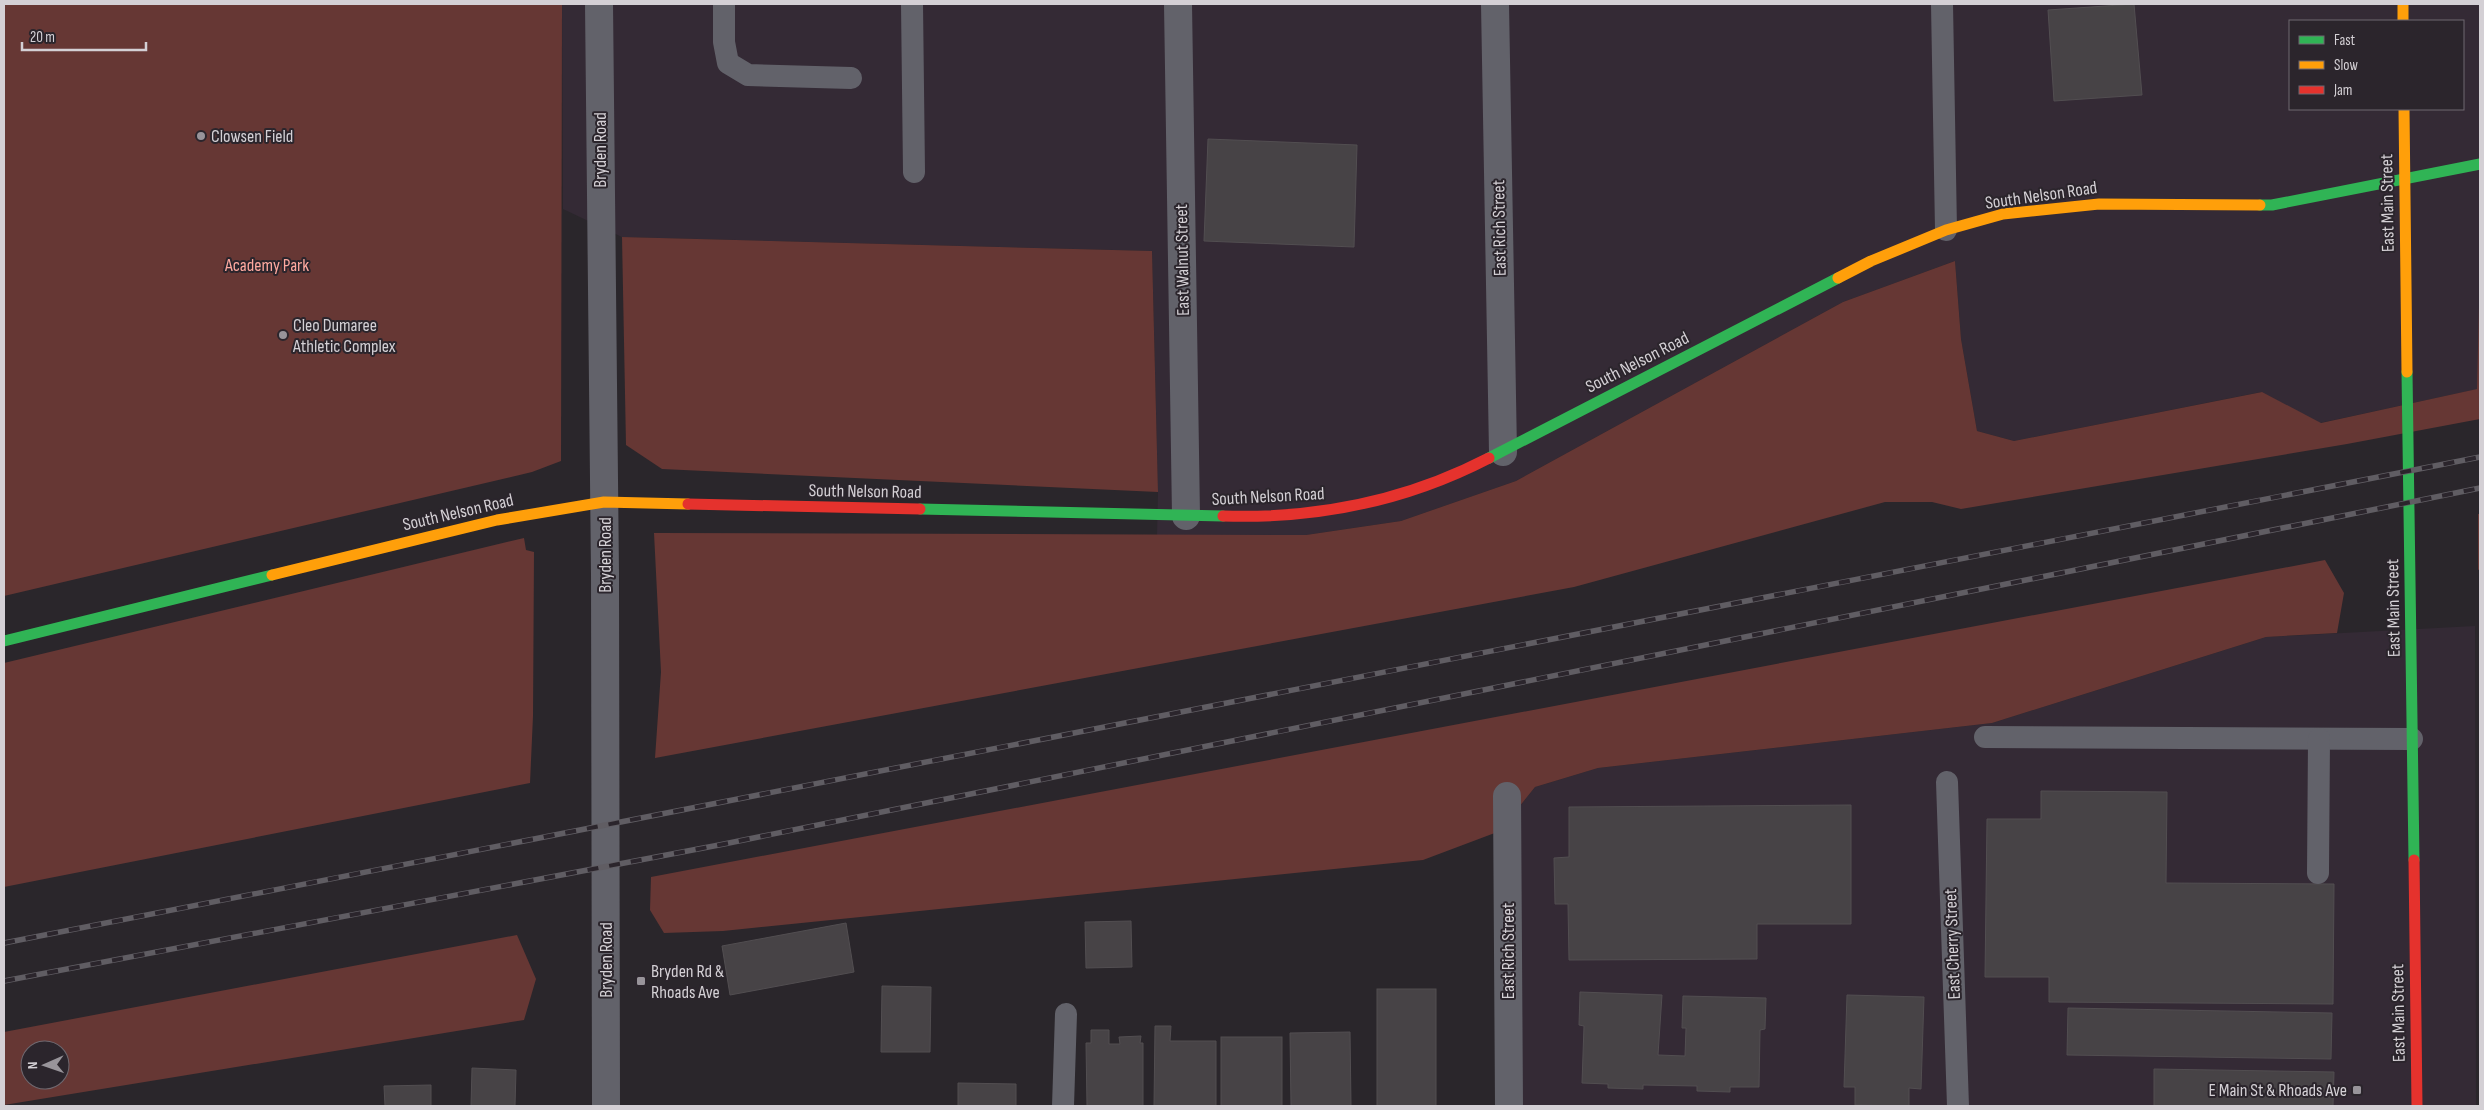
<svg xmlns="http://www.w3.org/2000/svg" width="2484" height="1110" font-family="'Sofia Sans Condensed',sans-serif">
	<style>
		.built { fill: #342a35; fill-rule: evenodd }
		.green { fill: #663734; fill-rule: evenodd }
		.building { fill: #474346; stroke: #524e51 }
		.lines { fill: none; stroke-linecap: round; stroke-linejoin: round }
		.lane { stroke: #62626a; stroke-width: 22 }
		.street { stroke: #62626a; stroke-width: 28 }
		.fast { stroke: #30b455; stroke-width: 11 }
		.slow { stroke: #ff9f0a; stroke-width: 11 }
		.jam { stroke: #e5322d; stroke-width: 11 }
		.rail-casing { stroke: #605d63; stroke-width: 5.5 }
		.rail { stroke: #2b252c; stroke-width: 4; stroke-dasharray: 11; stroke-linecap: butt }
		.poi-dot { fill: #98949a; stroke: #2b252c; stroke-width: 2 }
		.labels { text-anchor: middle; stroke-width: 4; stroke-linejoin: round; paint-order: stroke }
		.poi-label { font-size: 18px; fill: #d4d0d5; stroke: #2b252c; text-anchor: start }
		.street-label { font-size: 18px; fill: #d4d0d5; stroke: #2b252c }
		.park-label { font-size: 18px; fill: #fda89f; stroke: #2b252c }
	</style>
	<rect width="100%" height="100%" fill="#2a262b"/>
	<g class="built">
		<path d="M562,4H2480V263L2478,389L2320,423L2261,392L2014,441L1977,431L1961,339L1955,261L1843,302L1516,481L1401,521L1306,535H1157L1158,492L1152,251L622,237L563,209ZM2290,21H2463V109H2290Z"/>
		<polygon points="2475,626 2476,1106 1505,1106 1500,831 1535,787 1598,768 1992,723 2266,637"/>
	</g>
	<g class="green">
		<polygon points="4,4 562,4 561,461 532,472 4,596"/>
		<polygon points="622,237 1152,251 1158,492 662,469 626,445"/>
		<polygon points="1955,261 1961,339 1977,431 2014,441 2262,392 2321,423 2477,389 2480,263 2480,419 2347,444 1961,509 1932,502 1885,502 1574,587 655,758 661,672 654,533 1306,535 1401,521 1516,481 1843,302"/>
		<polygon points="2478,514 2480,514 2480,569 2478,570"/>
		<polygon points="524,538 526,550 534,552 533,716 530,783 4,887 4,663"/>
		<polygon points="2325,560 2344,593 2337,633 2266,637 1992,723 1598,768 1535,787 1500,831 1423,860 723,931 664,933 650,910 651,877"/>
		<path d="M517,935L536,979L524,1020L4,1105V1032ZM30,1050H60V1080H30Z"/>
	</g>
	<g class="building">
		<polygon points="2134,4 2142,95 2054,101 2048,10"/>
		<polygon points="1208,139 1357,145 1354,247 1204,241"/>
		<polygon points="2041,791 2167,792 2166,883 2334,884 2333,1004 2049,1002 2049,977 1985,977 1987,819 2041,819"/>
		<polygon points="1851,805 1851,924 1757,924 1757,959 1569,960 1568,904 1555,904 1554,858 1569,857 1569,807"/>
		<polygon points="1131,921 1132,967 1086,968 1085,922"/>
		<polygon points="846,923 854,972 730,995 722,946"/>
		<polygon points="882,986 931,987 930,1052 881,1052"/>
		<rect x="1377" y="989" width="59" height="117"/>
		<polygon points="1580,992 1662,995 1658,1055 1685,1056 1686,1028 1682,1028 1683,996 1766,998 1765,1029 1760,1030 1759,1087 1730,1087 1730,1092 1697,1091 1697,1086 1643,1085 1643,1089 1608,1088 1608,1084 1582,1083 1584,1026 1579,1025"/>
		<polygon points="1847,995 1924,997 1921,1089 1909,1088 1909,1106 1855,1105 1855,1087 1844,1087"/>
		<polygon points="2068,1008 2332,1013 2331,1059 2067,1055"/>
		<polygon points="1155,1026 1171,1026 1170,1041 1216,1041 1216,1106 1154,1106"/>
		<polygon points="1091,1030 1109,1030 1109,1044 1120,1044 1119,1037 1141,1036 1140,1043 1143,1043 1143,1106 1087,1106 1086,1043 1091,1043"/>
		<polygon points="1350,1032 1351,1106 1291,1106 1290,1033"/>
		<rect x="1221" y="1037" width="61" height="69"/>
		<polygon points="472,1068 516,1070 515,1106 471,1106"/>
		<polygon points="2154,1069 2334,1072 2333,1106 2154,1106"/>
		<polygon points="958,1083 1016,1084 1016,1106 958,1106"/>
		<polygon points="431,1085 431,1106 385,1106 384,1086"/>
	</g>
	<g class="lines">
		<g class="lane">
			<polyline points="724,4 724,42 728,63 748,75 851,78"/>
			<polyline points="912,4 914,172"/>
			<polyline points="1942,4 1946,230"/>
			<polyline points="1985,737 2412,739"/>
			<polyline points="1947,782 1958,1106"/>
			<polyline points="2318,873 2319,739"/>
			<polyline points="1063,1106 1066,1014"/>
		</g>
		<g class="street">
			<polyline points="599,4 605,574 606,1106"/>
			<polyline points="1178,4 1186,516"/>
			<polyline points="1495,4 1503,452"/>
			<polyline points="1507,796 1509,1106"/>
		</g>
		<g class="fast">
			<polyline points="2260,205 2272,205 2480,164"/>
			<polyline points="2407,372 2414,860"/>
			<polyline points="1489,458 1838,278"/>
			<polyline points="920,509 1223,516"/>
			<polyline points="4,641 272,575"/>
		</g>
		<g class="slow">
			<polyline points="2403,4 2403,21"/>
			<polyline points="2404,109 2407,372"/>
			<polyline points="1838,278 1871,261 1946,230 2003,214 2099,204 2260,205"/>
			<polyline points="272,575 497,520 604,502 688,504"/>
		</g>
		<g class="jam">
			<polyline points="688,504 920,509"/>
			<path d="M1223,516C1315,519 1406,501 1489,458"/>
			<polyline points="2414,860 2417,1106"/>
		</g>
		<defs>
			<g id="rail">
				<polyline points="4,943 2480,457"/>
				<polyline points="4,981 719,845 2480,488"/>
			</g>
		</defs>
		<use href="#rail" class="rail-casing"/>
		<use href="#rail" class="rail"/>
	</g>
	<g class="poi-dot">
		<circle cx="201" cy="136" r="5"/>
		<circle cx="283" cy="335" r="5"/>
		<rect x="636" y="976" width="10" height="10" rx="2.5"/>
		<rect x="2352" y="1085" width="10" height="10" rx="2.5"/>
	</g>
	<g class="labels">
		<g class="poi-label">
			<text x="211" y="142">Clowsen Field</text>
			<text x="293" y="331">Cleo Dumaree<tspan x="293" dy="21">Athletic Complex</tspan></text>
			<text x="651" y="977">Bryden Rd &amp;<tspan x="651" dy="21">Rhoads Ave</tspan></text>
			<text x="2347" y="1096" text-anchor="end">E Main St &amp; Rhoads Ave</text>
		</g>
		<g class="street-label">
			<text transform="translate(600 150) rotate(-90)" y="6">Bryden Road</text>
			<text transform="translate(2041 195) rotate(-8)" y="6">South Nelson Road</text>
			<text transform="translate(2387 203) rotate(-91)" y="6">East Main Street</text>
			<text transform="translate(1499 228) rotate(-91)" y="6">East Rich Street</text>
			<text transform="translate(1182 260) rotate(-91)" y="6">East Walnut Street</text>
			<text transform="translate(1637 362) rotate(-27)" y="6">South Nelson Road</text>
			<text transform="translate(865 491) rotate(1)" y="6">South Nelson Road</text>
			<text transform="translate(1268 496) rotate(-3)" y="6">South Nelson Road</text>
			<text transform="translate(458 512) rotate(-13)" y="6">South Nelson Road</text>
			<text transform="translate(605 555) rotate(-90)" y="6">Bryden Road</text>
			<text transform="translate(2393 608) rotate(-91)" y="6">East Main Street</text>
			<text transform="translate(1952 944) rotate(-92)" y="6">East Cherry Street</text>
			<text transform="translate(1508 951) rotate(-90)" y="6">East Rich Street</text>
			<text transform="translate(606 960) rotate(-90)" y="6">Bryden Road</text>
			<text transform="translate(2398 1013) rotate(-91)" y="6">East Main Street</text>
		</g>
		<g class="park-label">
			<text x="267" y="271">Academy Park</text>
		</g>
	</g>
	<rect width="2484" height="1110" fill="none" stroke="#d4d0d5" stroke-width="10"/>
	<rect x="2289" y="20" width="175" height="90" fill="#2b252c" stroke="#6f6970"/>
	<rect x="2299" y="36" width="25" height="8" fill="#30b455" stroke="#6f6970"/>
	<text x="2334" y="45" font-size="15" fill="#d4d0d5">Fast</text>
	<rect x="2299" y="61" width="25" height="8" fill="#ff9f0a" stroke="#6f6970"/>
	<text x="2334" y="70" font-size="15" fill="#d4d0d5">Slow</text>
	<rect x="2299" y="86" width="25" height="8" fill="#e5322d" stroke="#6f6970"/>
	<text x="2334" y="95" font-size="15" fill="#d4d0d5">Jam</text>
	<g transform="translate(45 1065) rotate(268)"><circle r="24" fill="#2b252c" stroke="#6f6970"/>
	<path d="M0-4L9 19L0 12L-9 19Z" fill="#98949a"/>
	<text y="-8" font-size="14" font-weight="bold" text-anchor="middle" fill="#d4d0d5">N</text>
	</g>
	<path d="M22 42v8h124v-8" fill="none" stroke="#d4d0d5" stroke-width="2.5"/>
	<text x="30" y="42" font-size="15" fill="#d4d0d5" stroke="#2b252c" stroke-width="4" paint-order="stroke">20 m</text>
</svg>
